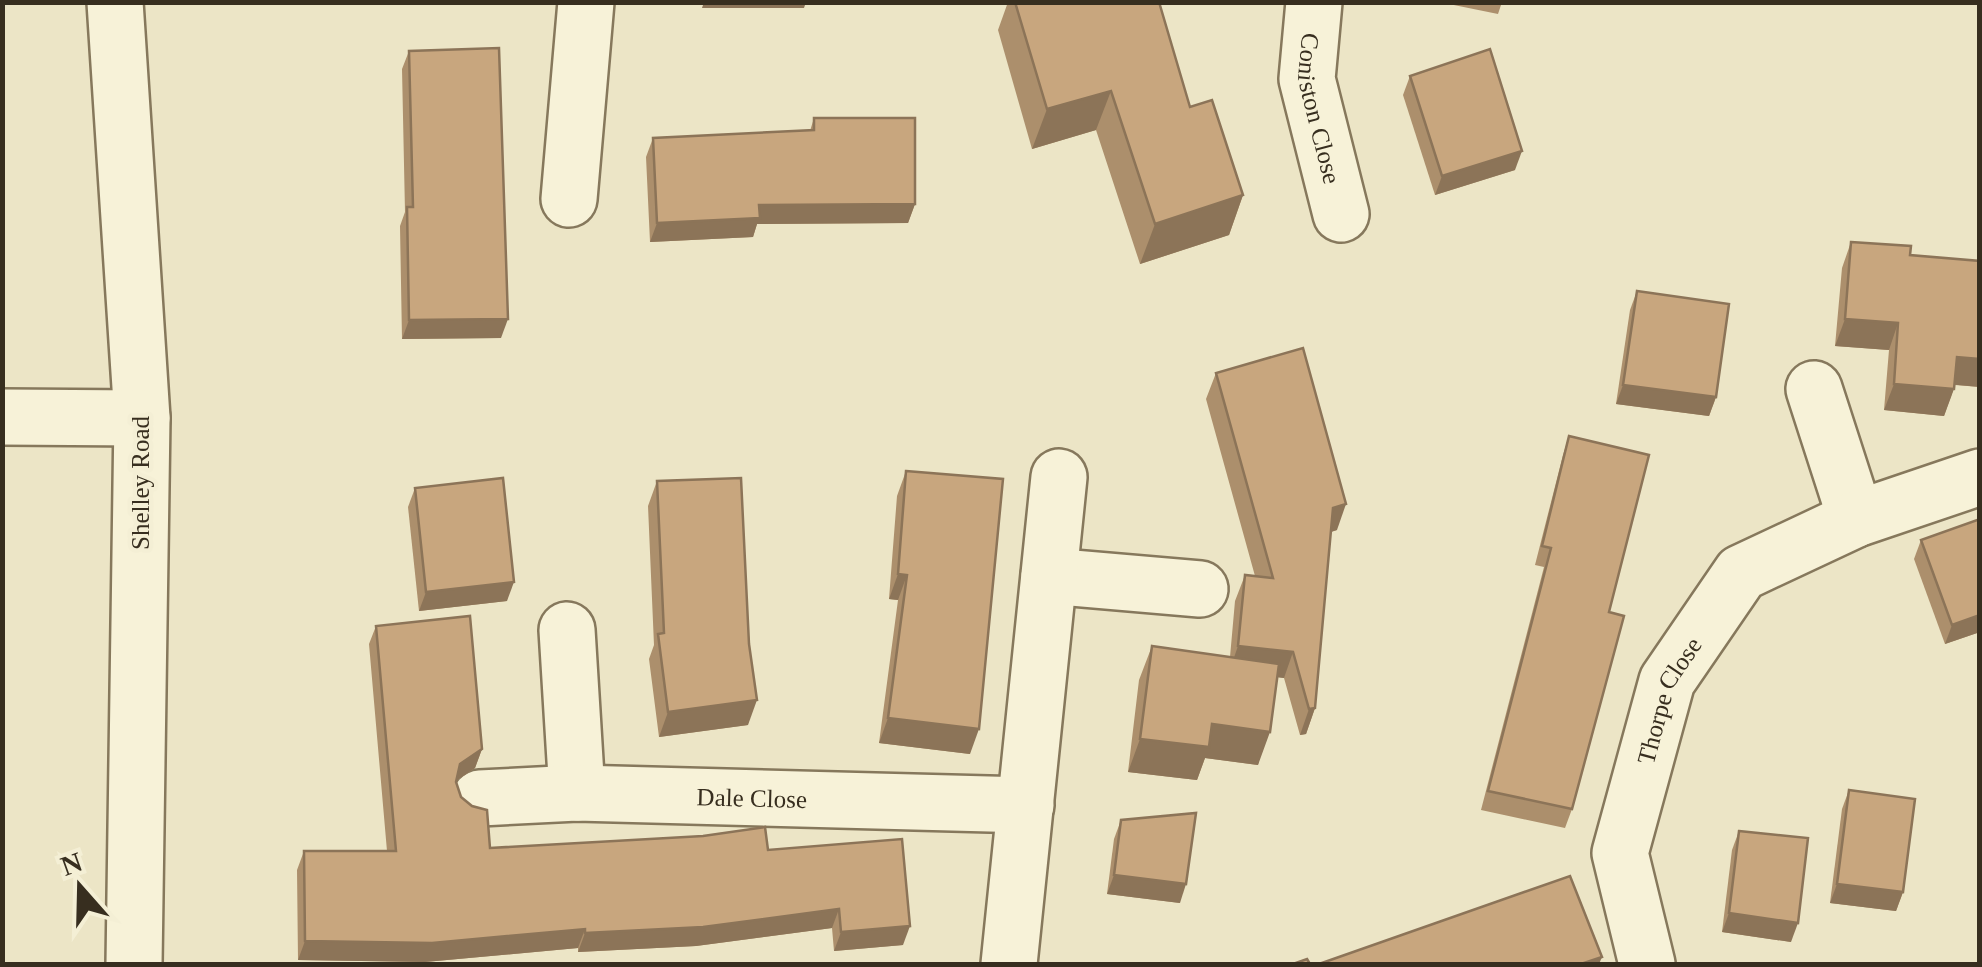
<svg xmlns="http://www.w3.org/2000/svg" width="1982" height="967" font-family="'Times New Roman',serif">
	<style>
		.lines { fill: none; stroke-linecap: round; stroke-linejoin: round }
		.minor-casing { stroke: #86785c; stroke-width: 60 }
		.minor { stroke: #f7f2d8; stroke-width: 55 }
		.wall { fill: #ac8f6c }
		.shaded-wall { fill: #8c7458 }
		.building { fill: #c8a67e; stroke: #8c7458; stroke-width: 2.5 }
		.labels { text-anchor: middle; stroke-width: 9; stroke-linejoin: round; paint-order: stroke }
		.street-label { font-size: 25px; fill: #372e1f; stroke: #f4efd5 }
	</style>
	<rect width="100%" height="100%" fill="#ece5c6"/>
	<g class="lines">
		<defs>
			<g id="minor">
				<polyline points="115,2 142,418 134,964"/>
				<path id="s1" d="M1314,2L1307,79L1341,214"/>
				<polyline points="569,199 586,2"/>
				<polyline points="1814,389 1856,519"/>
				<polyline points="2,417 142,418"/>
				<polyline points="1049,576 1200,589"/>
				<polyline points="567,630 577,793"/>
				<path id="s2" d="M480,798L577,793L1026,805"/>
				<polyline points="1009,964 1059,477"/>
				<path id="s3" d="M1647,964L1620,853L1667,681L1741,573L1856,519L1980,477"/>
			</g>
		</defs>
		<use href="#minor" class="minor-casing"/>
		<use href="#minor" class="minor"/>
	</g>
	<g class="wall">
		<polygon points="1008,2 1159,2 1190,107 1243,195 1229,235 1140,264 1096,130 1032,149 998,30"/>
		<polygon points="1439,2 1502,2 1498,14"/>
		<polygon points="409,51 501,338 402,339 400,226 405,212 402,69"/>
		<polygon points="1410,76 1515,170 1435,195 1403,95"/>
		<polygon points="814,118 915,204 908,223 757,224 753,237 650,242 646,157 653,138 810,131"/>
		<polygon points="1851,242 1980,387 1955,385 1944,416 1884,410 1889,350 1835,346 1842,268"/>
		<polygon points="1637,291 1716,397 1709,416 1616,404 1630,310"/>
		<polygon points="1216,373 1337,530 1331,532 1315,708 1306,734 1300,735 1284,678 1278,677 1258,765 1205,758 1197,780 1128,772 1139,680 1152,646 1230,657 1235,601 1245,575 1255,576 1206,399"/>
		<polygon points="1569,436 1609,612 1572,809 1565,828 1481,810 1544,567 1535,565 1563,455"/>
		<polygon points="906,471 970,754 879,743 898,600 889,599 897,496"/>
		<polygon points="657,481 748,725 659,737 649,659 654,645 648,506"/>
		<polygon points="415,488 507,601 419,611 408,507"/>
		<polygon points="1980,519 1980,632 1945,644 1914,559 1921,540"/>
		<polygon points="376,626 482,749 475,768 456,781 461,797 490,848 768,850 903,945 834,951 832,928 696,946 578,952 578,948 425,962 298,960 297,870 304,851 387,851 369,644"/>
		<polygon points="1849,790 1903,892 1896,911 1830,903 1842,809"/>
		<polygon points="1121,820 1180,903 1107,894 1114,839"/>
		<polygon points="1739,831 1791,942 1722,932 1732,850"/>
	</g>
	<g class="shaded-wall">
		<polygon points="704,2 806,2 804,8 702,8"/>
		<polygon points="1688,2 1769,2 1768,5"/>
		<polygon points="1111,91 1096,130 1032,149 1047,109"/>
		<polygon points="1522,151 1515,170 1435,195 1442,176"/>
		<polygon points="1243,195 1229,235 1140,264 1155,224"/>
		<polygon points="915,204 908,223 757,224 753,237 650,242 657,223 759,205"/>
		<polygon points="508,319 501,338 402,339 409,320"/>
		<polygon points="1845,319 1898,323 1889,350 1835,346"/>
		<polygon points="1957,357 1980,359 1980,387 1947,384"/>
		<polygon points="1894,384 1954,389 1944,416 1884,410"/>
		<polygon points="1623,385 1716,397 1709,416 1616,404"/>
		<polygon points="1346,504 1337,530 1324,534 1333,508"/>
		<polygon points="898,574 907,575 898,600 889,599"/>
		<polygon points="514,582 507,601 419,611 426,592"/>
		<polygon points="1980,615 1980,632 1945,644 1952,625"/>
		<polygon points="1238,646 1293,652 1284,678 1229,672"/>
		<polygon points="757,700 748,725 659,737 668,712"/>
		<polygon points="1315,708 1306,734 1300,735 1309,709"/>
		<polygon points="888,718 979,729 970,754 879,743"/>
		<polygon points="1212,724 1270,732 1258,765 1205,758 1197,780 1128,772 1140,739"/>
		<polygon points="482,749 475,768 453,783 460,764"/>
		<polygon points="1114,875 1186,884 1180,903 1107,894"/>
		<polygon points="1837,884 1903,892 1896,911 1830,903"/>
		<polygon points="839,909 832,928 696,946 578,952 585,933"/>
		<polygon points="1729,913 1798,923 1791,942 1722,932"/>
		<polygon points="910,926 903,945 834,951 841,932"/>
		<polygon points="585,929 578,948 425,962 298,960 305,941"/>
		<polygon points="1602,957 1599,964 1581,964"/>
	</g>
	<g class="building">
		<polygon points="1015,2 1159,2 1190,107 1212,100 1243,195 1155,224 1111,91 1047,109"/>
		<polygon points="499,48 508,319 409,320 407,207 413,207 409,51"/>
		<polygon points="1490,49 1522,151 1442,176 1410,76"/>
		<polygon points="814,118 915,118 915,204 759,205 760,218 657,223 653,138 814,130"/>
		<polygon points="1851,242 1911,246 1910,255 1980,261 1980,359 1957,357 1954,389 1894,384 1898,323 1845,319"/>
		<polygon points="1637,291 1729,304 1716,397 1623,385"/>
		<polygon points="1303,348 1346,504 1333,508 1315,708 1309,709 1293,652 1238,646 1245,575 1273,578 1216,373"/>
		<polygon points="1569,436 1649,455 1609,612 1624,616 1572,809 1488,791 1551,548 1542,546"/>
		<polygon points="906,471 1003,479 979,729 888,718 907,575 898,574"/>
		<polygon points="503,478 514,582 426,592 415,488"/>
		<polygon points="741,478 749,644 757,700 668,712 658,634 664,633 657,481"/>
		<polygon points="1980,519 1980,615 1952,625 1921,540"/>
		<polygon points="470,616 482,749 460,764 456,782 461,797 472,806 487,810 490,848 703,836 765,827 768,850 902,839 910,926 841,932 839,909 703,927 585,933 585,929 432,943 305,941 304,851 396,851 376,626"/>
		<polygon points="1152,646 1279,664 1270,732 1212,724 1209,747 1140,739"/>
		<polygon points="1849,790 1915,799 1903,892 1837,884"/>
		<polygon points="1196,813 1186,884 1114,875 1121,820"/>
		<polygon points="1739,831 1808,838 1798,923 1729,913"/>
		<polygon points="1570,876 1602,957 1581,964 1319,964"/>
		<polygon points="1307,959 1310,964 1293,964"/>
	</g>
	<g class="labels">
		<g class="street-label">
			<text dy="9" stroke="none"><textPath href="#s1" startOffset="108">Coniston Close</textPath></text>
			<text transform="translate(140 483) rotate(-90)" y="9">Shelley Road</text>
			<text dy="9" stroke="none"><textPath href="#s3" startOffset="275">Thorpe Close</textPath></text>
			<text dy="9" stroke="none"><textPath href="#s2" startOffset="272">Dale Close</textPath></text>
		</g>
	</g>
	<rect width="1982" height="967" fill="none" stroke="#372e1f" stroke-width="10"/>
	<g transform="translate(80 887) rotate(340)" stroke="#f4efd5" stroke-width="8" paint-order="stroke">
	<path d="M0-8L18 38L0 25L-18 38Z" fill="#372e1f"/>
	<text y="-15" font-size="28" font-weight="bold" text-anchor="middle" fill="#372e1f">N</text>
	</g>
</svg>
